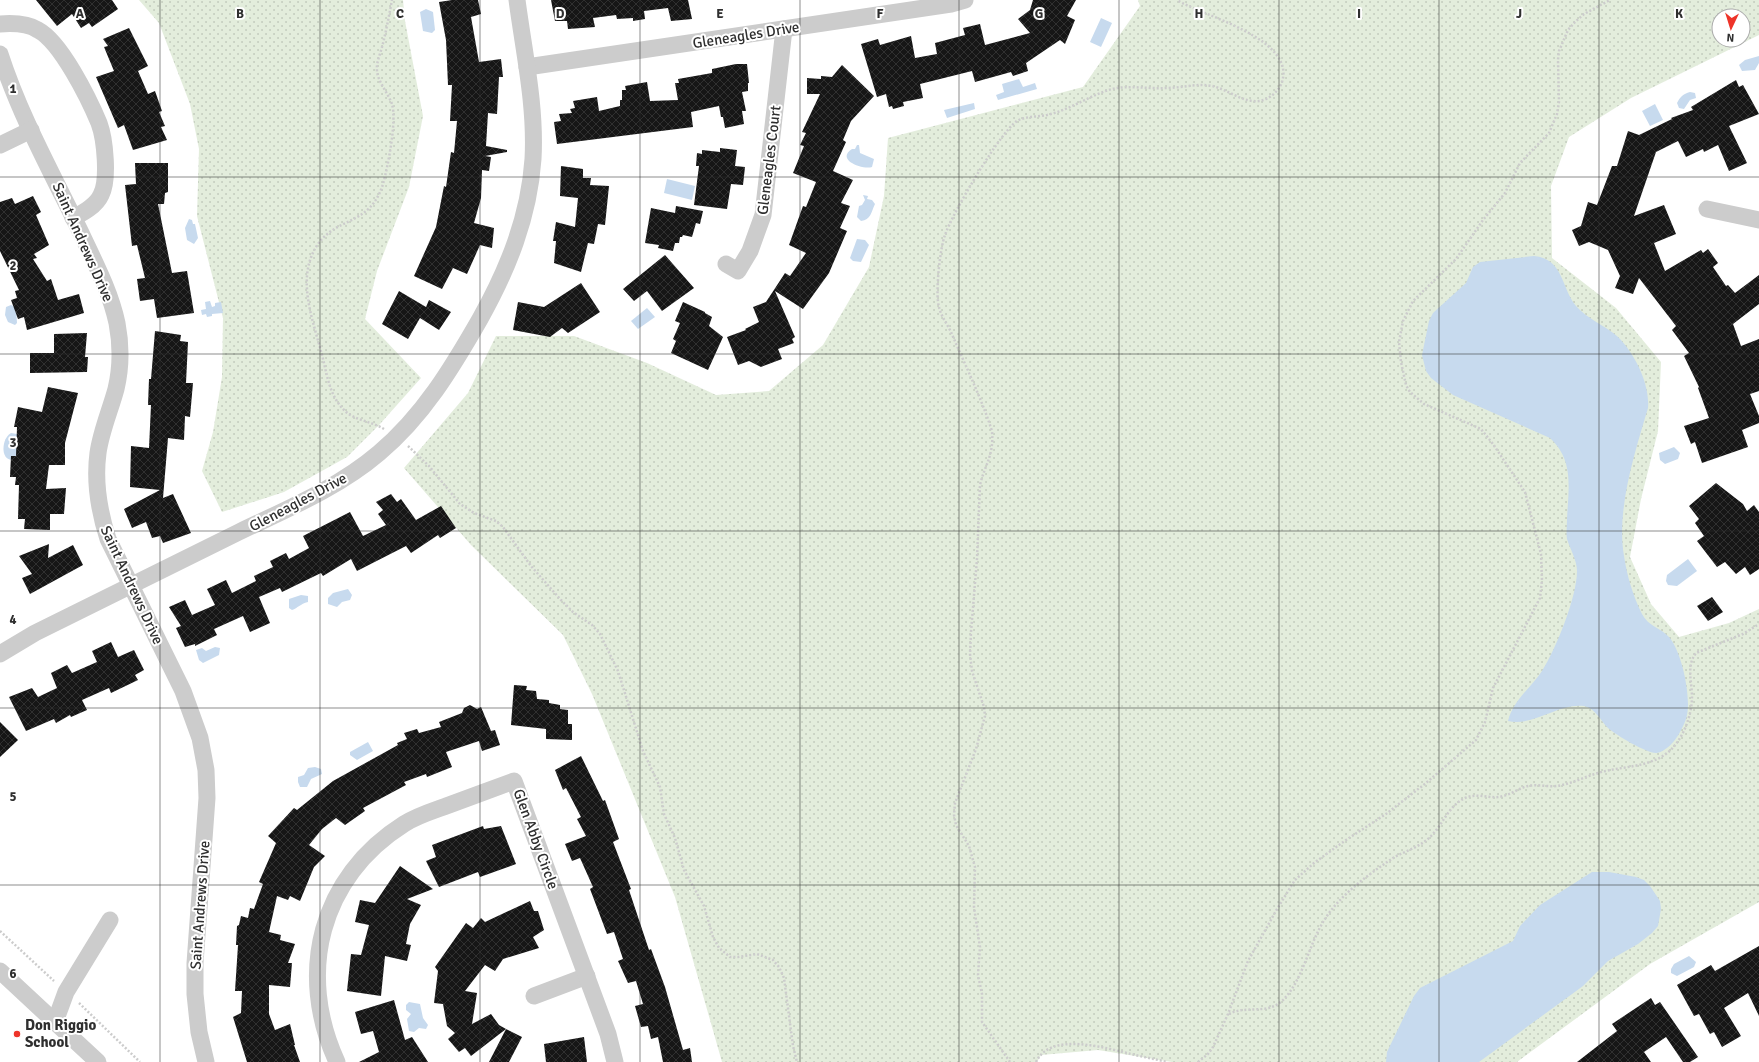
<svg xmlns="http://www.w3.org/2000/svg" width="1759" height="1062" font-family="Signika,sans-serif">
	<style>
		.grass { fill: url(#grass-dots); fill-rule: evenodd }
		.water { fill: #c7daee }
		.building { fill: url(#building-cross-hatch) }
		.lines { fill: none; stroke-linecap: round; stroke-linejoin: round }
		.path { stroke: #ccc; stroke-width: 2.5; stroke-dasharray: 2 2; stroke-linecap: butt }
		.minor { stroke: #ccc; stroke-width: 17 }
		.grid { fill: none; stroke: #2f2f2f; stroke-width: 1; stroke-opacity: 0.55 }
		.poi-dot { fill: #ee3429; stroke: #fff; stroke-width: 1.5 }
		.labels { text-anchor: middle; stroke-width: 4; stroke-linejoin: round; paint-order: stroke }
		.street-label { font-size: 15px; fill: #2f2f2f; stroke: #fff }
		.poi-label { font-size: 15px; font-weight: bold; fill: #2f2f2f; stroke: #fff; text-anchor: start }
		.grid-label { font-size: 13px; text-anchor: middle; font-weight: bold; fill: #2f2f2f; stroke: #fff; stroke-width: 4; stroke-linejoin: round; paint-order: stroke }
	</style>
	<defs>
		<pattern id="grass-dots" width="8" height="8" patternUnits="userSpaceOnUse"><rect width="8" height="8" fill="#e3eddc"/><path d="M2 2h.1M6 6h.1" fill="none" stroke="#c3ccbd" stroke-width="1.8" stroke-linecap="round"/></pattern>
		<pattern id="building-cross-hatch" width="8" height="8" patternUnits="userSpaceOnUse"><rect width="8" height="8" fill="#161616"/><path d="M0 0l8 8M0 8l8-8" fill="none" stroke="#303030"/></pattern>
	</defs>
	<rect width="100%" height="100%" fill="#fff"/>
	<g class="grass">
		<polygon points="139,0 403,0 405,21 423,116 409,187 377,271 365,319 421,378 380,424 347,457 284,492 222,512 202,471 213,432 222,377 223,318 197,216 199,149 190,104 159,23"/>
		<path d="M1138,0H1759V35L1631,98L1569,137L1551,186L1552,258L1616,308L1661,362L1658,431L1641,499L1630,557L1651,604L1679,637L1729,623L1759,609V902L1650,964L1517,1062H1172L1098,1050L1041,1055L1037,1062H722L675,897L592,694L563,635L471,545L404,468L468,393L496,336H574L647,363L716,395L769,391L823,345L869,267L884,196L888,138L1083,87L1140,6ZM1719,16H1743V40H1719Z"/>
	</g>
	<g class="water">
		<polygon points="426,9 433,12 435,30 432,33 423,31 420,12"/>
		<polygon points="1101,18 1112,23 1101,47 1090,42"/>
		<polygon points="1759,56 1759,63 1755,70 1742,71 1739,65 1745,60"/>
		<polygon points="1019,79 1023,87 1035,83 1037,89 998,100 996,95 1004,92 1002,84"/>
		<path d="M1690,92L1695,93L1696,98L1690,100L1684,109L1679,108L1677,103C1680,97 1683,94 1690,92Z"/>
		<polygon points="974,103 975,109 947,118 944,110"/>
		<polygon points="1655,104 1663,120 1650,126 1642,111"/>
		<path d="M857,145H859L860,153L874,159L872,167C863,170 835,160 852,149H855Z"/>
		<polygon points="667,179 695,186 692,200 664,193"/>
		<path d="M863,195L868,196L867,199L872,200L875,204C871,212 871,220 861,221L857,217L859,206L862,205L865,200Z"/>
		<polygon points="189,219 192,220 193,224 195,224 198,238 194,244 187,240 185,228"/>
		<polygon points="857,239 865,240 869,245 861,262 853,261 850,258"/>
		<path d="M1534,256C1564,259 1561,288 1576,306C1587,319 1606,326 1618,337C1635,354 1650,384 1648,408C1635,452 1616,510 1624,556C1627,576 1633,596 1642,614C1648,626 1661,628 1669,637C1682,652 1691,696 1687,715C1686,721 1683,726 1680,732C1676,740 1666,752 1656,753C1646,753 1616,735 1608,728C1601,721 1595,708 1584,706C1558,703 1533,727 1508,721C1513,700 1531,688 1542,671C1556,649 1577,597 1577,571C1577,560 1570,549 1567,539C1566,533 1567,526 1567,520C1568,490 1575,461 1550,438L1453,395L1431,378L1426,371L1422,355L1429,321L1433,313L1466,283L1473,267L1480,262Z"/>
		<polygon points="210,301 212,307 215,306 215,303 221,302 223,313 212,314 212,316 207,317 206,314 202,315 201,310 206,309 205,302"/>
		<polygon points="11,305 16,307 17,323 15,325 8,322 5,315 6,307"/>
		<polygon points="647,308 655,317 638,329 631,321"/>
		<path d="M11,433L17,434L18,458C0,467 0,439 11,433Z"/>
		<polygon points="1674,447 1680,453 1678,459 1665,464 1660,460 1659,453"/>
		<polygon points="1688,559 1697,571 1677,586 1668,585 1666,581 1667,575"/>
		<polygon points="348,589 352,595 350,600 342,602 337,607 328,604 328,598 333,593"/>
		<path d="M301,595L308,596V602C300,604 298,608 292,610L289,608V599Z"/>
		<polygon points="215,647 220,648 219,655 203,663 199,660 196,650 202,648 206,651"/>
		<polygon points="368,742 373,751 357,760 350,755 350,752"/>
		<polygon points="315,767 321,769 322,774 311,779 307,787 300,787 298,782 298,777 304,775 308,768"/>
		<polygon points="1592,872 1609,872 1636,877 1644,880 1650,886 1660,901 1661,909 1658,926 1652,933 1638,944 1608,961 1583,986 1479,1062 1386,1062 1387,1052 1414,996 1420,988 1513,941 1520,926 1540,905"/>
		<polygon points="1689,956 1696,962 1694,967 1677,976 1671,973 1671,969 1674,964"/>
		<polygon points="409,1002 420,1004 423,1018 428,1025 426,1029 419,1028 414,1032 409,1031 407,1019 411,1014 406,1010 406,1005"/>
	</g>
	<g class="building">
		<polygon points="36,0 112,0 118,9 92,27 89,23 81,28 72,14 57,26"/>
		<polygon points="452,0 478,0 481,14 471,17 479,62 501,59 503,77 499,77 497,114 488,113 486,146 507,150 507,152 485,156 491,157 489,171 482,170 481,198 474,223 494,228 492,248 480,245 467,274 453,268 442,289 414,276 436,227 444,186 446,187 451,152 454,153 457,121 450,121 452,85 448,85 446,40 439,2"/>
		<polygon points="551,0 688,0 692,19 671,21 668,8 644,11 645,19 633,21 633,18 617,19 616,15 593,18 595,27 568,29 567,21 555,21"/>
		<polygon points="1033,0 1076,0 1067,16 1075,20 1065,44 1060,40 1026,63 1028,71 1013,76 1011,72 975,82 972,71 920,84 923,98 903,102 904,106 893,109 892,106 889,107 886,94 877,97 861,44 878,39 880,45 911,36 915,58 937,54 935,43 965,35 963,28 980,24 985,45 1030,33 1018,19 1030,10"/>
		<polygon points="129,28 148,66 138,71 148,94 155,91 162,111 159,112 165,126 161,127 167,140 133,150 124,125 118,128 96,77 114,71 104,47 108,46 103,39"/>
		<polygon points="736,64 747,64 749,83 748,83 748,91 742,92 746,111 742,111 744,124 725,128 723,117 721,117 719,106 691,112 693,127 557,144 554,122 561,121 559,114 572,113 570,109 575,108 573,101 597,97 599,111 620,106 620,100 622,100 622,90 626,90 625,86 647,82 650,101 678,100 675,83 679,83 678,79 712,73 712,69"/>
		<polygon points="842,65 874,96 851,121 843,140 846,142 833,171 853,180 841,203 850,206 840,228 847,231 829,273 803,309 775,291 795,337 792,339 794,343 778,349 782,359 761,367 749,361 738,365 727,337 746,330 745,329 759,322 753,307 766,302 785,273 790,276 806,253 789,245 803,206 806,207 816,182 793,173 804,146 800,145 806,133 802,132 820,94 807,94 807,78 821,79 821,76 832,77"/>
		<polygon points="1736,80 1739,87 1743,85 1759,114 1729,126 1747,163 1729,171 1718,145 1704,152 1703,149 1686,157 1678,141 1656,152 1634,216 1664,205 1676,234 1654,243 1665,271 1701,250 1703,253 1708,249 1718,263 1713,267 1726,286 1728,285 1735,293 1759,275 1759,304 1733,324 1741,346 1759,339 1759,391 1750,394 1759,416 1759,423 1742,430 1748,447 1702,463 1695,442 1691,444 1684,426 1709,418 1698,388 1699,387 1684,356 1689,353 1672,330 1676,326 1639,278 1633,294 1615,288 1620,276 1608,250 1589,242 1579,246 1572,230 1581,226 1588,202 1597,205 1612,166 1617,166 1628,131 1639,135 1672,119 1671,118 1693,110 1691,107"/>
		<polygon points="720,148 737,150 735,166 745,167 743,185 731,184 727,209 694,205 699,166 696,166 697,153 702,154 702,150 720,152"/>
		<polygon points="135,163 168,163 168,192 165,193 164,204 158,204 172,273 187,271 194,313 157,318 154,299 140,301 137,279 145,278 137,245 132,246 125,185 136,184"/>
		<polygon points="561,166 583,169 583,178 591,178 590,185 609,186 605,225 598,224 594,244 588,243 581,272 554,263 556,241 553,241 556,222 575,227 578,198 560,196"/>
		<polygon points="33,196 41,212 36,215 49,245 34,254 37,258 33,259 47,281 51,279 58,300 79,294 84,313 27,330 24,317 18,319 11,300 17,298 15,291 19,290 0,251 0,202 12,198 15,204"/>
		<polygon points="676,206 703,211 700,224 696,223 692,237 683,235 682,237 680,237 679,243 675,243 673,251 658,248 659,245 645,243 651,208 675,213"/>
		<polygon points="665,255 694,288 662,311 647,291 634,301 623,289"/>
		<polygon points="581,283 600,312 568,333 562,328 550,337 513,330 518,302 544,307"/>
		<polygon points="399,291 426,307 429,300 451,312 439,330 420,318 408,339 382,324"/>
		<polygon points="683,302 705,312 705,313 712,317 709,326 723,337 708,370 671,353 676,341 673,339 680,323 675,321"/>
		<polygon points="155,331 181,335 180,341 188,342 186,383 193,383 190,417 185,416 184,440 168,438 163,498 173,494 191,533 163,543 160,536 152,538 146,522 132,528 124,509 160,490 130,487 131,446 149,448 151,405 148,405 149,379 151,379"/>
		<polygon points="87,333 85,357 88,357 87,372 30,373 30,353 54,353 54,334"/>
		<polygon points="48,387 78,393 65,443 65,465 49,465 46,489 66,488 64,514 50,514 50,530 24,529 25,519 18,519 19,485 15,485 16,477 10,477 11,456 16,456 17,427 14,427 18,407 42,412"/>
		<polygon points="1716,483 1743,504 1747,511 1754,505 1759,512 1759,569 1750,575 1745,567 1736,574 1725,562 1717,567 1697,541 1704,536 1695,523 1699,519 1689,506"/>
		<polygon points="391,494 397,502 401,499 416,520 441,506 456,528 440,538 438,535 411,553 406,546 357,571 351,559 323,576 321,573 282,592 280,588 259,597 270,623 250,632 243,616 214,629 217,635 195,646 195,644 185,647 176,628 181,626 169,607 185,600 192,615 215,605 207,589 226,580 232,593 256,581 254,576 273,567 270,561 286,553 289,559 309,548 303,536 350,512 363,536 386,525 378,514 383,510 376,502"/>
		<polygon points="49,544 48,558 73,545 83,565 30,594 22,578 32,574 19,556"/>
		<polygon points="1712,597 1723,612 1708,621 1697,606"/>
		<polygon points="111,642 118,657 134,650 144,670 135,675 138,680 111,693 109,688 82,700 87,710 71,717 70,715 56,723 54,719 26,731 9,697 32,688 38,697 57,688 51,673 67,665 72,673 97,662 92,651"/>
		<polygon points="514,685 527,686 526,690 536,691 537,699 549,700 549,703 560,705 560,709 568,710 568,724 572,724 572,740 546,739 546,729 511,725"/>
		<polygon points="470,705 477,709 481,707 491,731 495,730 500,745 482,751 479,741 446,752 452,767 427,777 426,774 404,782 406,785 363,808 365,811 345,825 336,818 322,829 309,845 325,856 314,867 300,901 290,896 288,900 277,896 269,932 281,935 280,940 295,944 288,963 292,963 290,987 269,985 269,1014 275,1030 290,1024 295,1045 294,1045 300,1062 247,1062 233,1017 241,1013 242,991 235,991 238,945 236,945 237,926 239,925 241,916 248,918 250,908 254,909 263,884 259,882 276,843 268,836 294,808 297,810 333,781 398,745 397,743 407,739 404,733 417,729 419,733 441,727 439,722 462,713 464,708"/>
		<polygon points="0,722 18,740 0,757"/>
		<polygon points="581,756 603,801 605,800 619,839 613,842 631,889 629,890 649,950 651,949 665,987 683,1050 690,1048 692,1062 663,1062 658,1037 651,1039 648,1026 641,1027 635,1006 643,1004 636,981 628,983 618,961 623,959 614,932 607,934 590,889 593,887 580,858 572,861 565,844 586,836 577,819 581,817 566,788 563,790 555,770"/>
		<polygon points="483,826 484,829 501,826 516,864 480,877 478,872 439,887 426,861 436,857 432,845"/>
		<polygon points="400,866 433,889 407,899 421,905 410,924 406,944 411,945 407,961 385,956 381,996 347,991 351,954 361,955 369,925 355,922 360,900 375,903"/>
		<polygon points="530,901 534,911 538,911 544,930 533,937 539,948 503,959 495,971 485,965 465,991 477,993 472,1024 491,1014 499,1025 506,1029 471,1056 465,1048 459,1052 448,1039 455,1033 447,1026 443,1004 434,1003 438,971 435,967 466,923 473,928 481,918 485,922"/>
		<polygon points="1759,946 1759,1016 1748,993 1724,1008 1741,1036 1722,1047 1714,1032 1710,1034 1699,1014 1694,1016 1677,985 1711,965 1715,971"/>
		<polygon points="1651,998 1655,1005 1660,1002 1698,1057 1690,1062 1683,1062 1666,1037 1644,1052 1651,1062 1577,1062 1617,1031 1612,1024"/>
		<polygon points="394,1000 405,1040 412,1037 428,1062 359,1062 379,1052 373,1031 361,1034 355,1012"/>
		<polygon points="506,1029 522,1037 509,1062 489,1062"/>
		<polygon points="584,1037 587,1062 546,1062 544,1044"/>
	</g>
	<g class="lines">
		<g class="path">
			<path d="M384,429C371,421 353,420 344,410C329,395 327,374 322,355C313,320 295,277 318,244C338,216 370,226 383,184C388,166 397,121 392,104C388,93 378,82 377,71C376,63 380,55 382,47C386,32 389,16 392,0"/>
			<polyline points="408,446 429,466 460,504 474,513 496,521 503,527 531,566 561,600 573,612 592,625 600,634 618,671 643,751 660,787 664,814 675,838 684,870 704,906 713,937 719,948 730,957 738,957 757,954 773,960 779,967 784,978 793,1046 797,1062"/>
			<polyline points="0,931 54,981"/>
			<polyline points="79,1003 140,1062"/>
			<path d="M1229,1014C1245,1005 1267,1015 1282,1001C1303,981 1309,943 1325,919C1341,894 1368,875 1393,858C1405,851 1420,847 1430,837C1443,825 1448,806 1465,798C1478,792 1490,800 1503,796C1512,794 1519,788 1528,786C1537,784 1548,787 1557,786C1571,784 1584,777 1598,773C1621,766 1648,768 1667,753C1682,742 1692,716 1692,697C1692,682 1686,666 1696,653L1743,634L1759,624"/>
			<path d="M1010,1062L982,1022V994L978,975L980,947L974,907L975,867L969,846L956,825L954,815L955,803L976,749L985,716L984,707L972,671L970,654L971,632L977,559L980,485C985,464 994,456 992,431C981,397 965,365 951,332C947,324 941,316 939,307C935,294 940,248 945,235C952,214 1000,132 1017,121C1026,116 1037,117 1047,115C1070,110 1090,95 1112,89C1129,85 1148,89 1166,88C1182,88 1196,83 1212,86C1227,89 1243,103 1259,101C1269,100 1279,91 1282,82C1296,38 1202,16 1177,0"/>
			<path d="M1036,1062C1051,1031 1105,1048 1131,1054C1143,1057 1155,1059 1167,1062"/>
			<polyline points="1198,1062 1208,1054 1213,1047 1228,1014 1248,961 1277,909 1295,880 1314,863 1346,840 1386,814 1426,783 1476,740 1485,722 1493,688 1540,598 1542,580 1541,554 1525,492 1493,444 1481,429 1424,404 1410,392 1406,385 1401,362 1399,342 1403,321 1413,301 1456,259 1483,220 1505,193 1520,163 1549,133 1557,114 1559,102 1558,60 1559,51 1568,30 1575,22 1584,14 1610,0"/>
		</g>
		<g class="minor">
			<path d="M0,24C13,23 27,23 38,30C61,42 89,99 99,123C105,139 109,180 101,195C96,206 83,213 73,218"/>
			<path d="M0,54C20,116 53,175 81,233C95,263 110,291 117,323C121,344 121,368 116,389C110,411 101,431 98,453C94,483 99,511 108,539L183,691L200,738L206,770L207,798L195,963V994L199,1032L206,1062"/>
			<polyline points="527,67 951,4 965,0"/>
			<polyline points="0,145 31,130"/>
			<polyline points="1707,209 1759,220"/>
			<polyline points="726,264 738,271 750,251 763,215 784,29"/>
			<path d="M0,654L35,633C103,599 171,566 239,532C287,509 338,488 379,453C423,416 452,368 480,319C508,269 529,217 533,159C536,106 524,53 517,0"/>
			<polyline points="0,971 98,1062"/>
			<polyline points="534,996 587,976"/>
			<polyline points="55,1022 66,992 110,920"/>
			<path d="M337,1062C296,973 320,877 404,824C418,815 433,811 449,805C471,797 492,789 514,781L608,1034L615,1062"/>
		</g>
	</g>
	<path class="grid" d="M160,0V1062M320,0V1062M480,0V1062M640,0V1062M800,0V1062M959,0V1062M1119,0V1062M1279,0V1062M1439,0V1062M1599,0V1062M0,177H1759M0,354H1759M0,531H1759M0,708H1759M0,885H1759"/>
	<circle class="poi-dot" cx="17" cy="1034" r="4"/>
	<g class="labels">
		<g class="street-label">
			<text transform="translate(746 35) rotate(-9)" y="5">Gleneagles Drive</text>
			<text transform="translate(769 160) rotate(-83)" y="5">Gleneagles Court</text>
			<text transform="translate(83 242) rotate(66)" y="5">Saint Andrews Drive</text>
			<text transform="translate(298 502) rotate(-28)" y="5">Gleneagles Drive</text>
			<text transform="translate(132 585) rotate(65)" y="5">Saint Andrews Drive</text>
			<text transform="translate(536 839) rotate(70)" y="5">Glen Abby Circle</text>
			<text transform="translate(200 905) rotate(-86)" y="5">Saint Andrews Drive</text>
		</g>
		<g class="poi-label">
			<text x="25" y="1030">Don Riggio<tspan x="25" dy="17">School</tspan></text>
		</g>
	</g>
	<g class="grid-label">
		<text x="80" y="18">A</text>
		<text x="240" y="18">B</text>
		<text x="400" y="18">C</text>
		<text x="560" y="18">D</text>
		<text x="720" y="18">E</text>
		<text x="880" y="18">F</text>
		<text x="1039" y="18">G</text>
		<text x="1199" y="18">H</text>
		<text x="1359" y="18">I</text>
		<text x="1519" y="18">J</text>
		<text x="1679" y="18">K</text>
		<text x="13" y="93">1</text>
		<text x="13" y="270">2</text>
		<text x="13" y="447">3</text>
		<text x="13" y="624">4</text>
		<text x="13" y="801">5</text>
		<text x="13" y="978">6</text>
	</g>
	<g transform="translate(1731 28) rotate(184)"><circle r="19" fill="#ffffff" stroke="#acacac"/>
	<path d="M0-3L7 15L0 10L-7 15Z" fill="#ee3429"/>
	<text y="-6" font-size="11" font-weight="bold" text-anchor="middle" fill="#2f2f2f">N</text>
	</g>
</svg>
